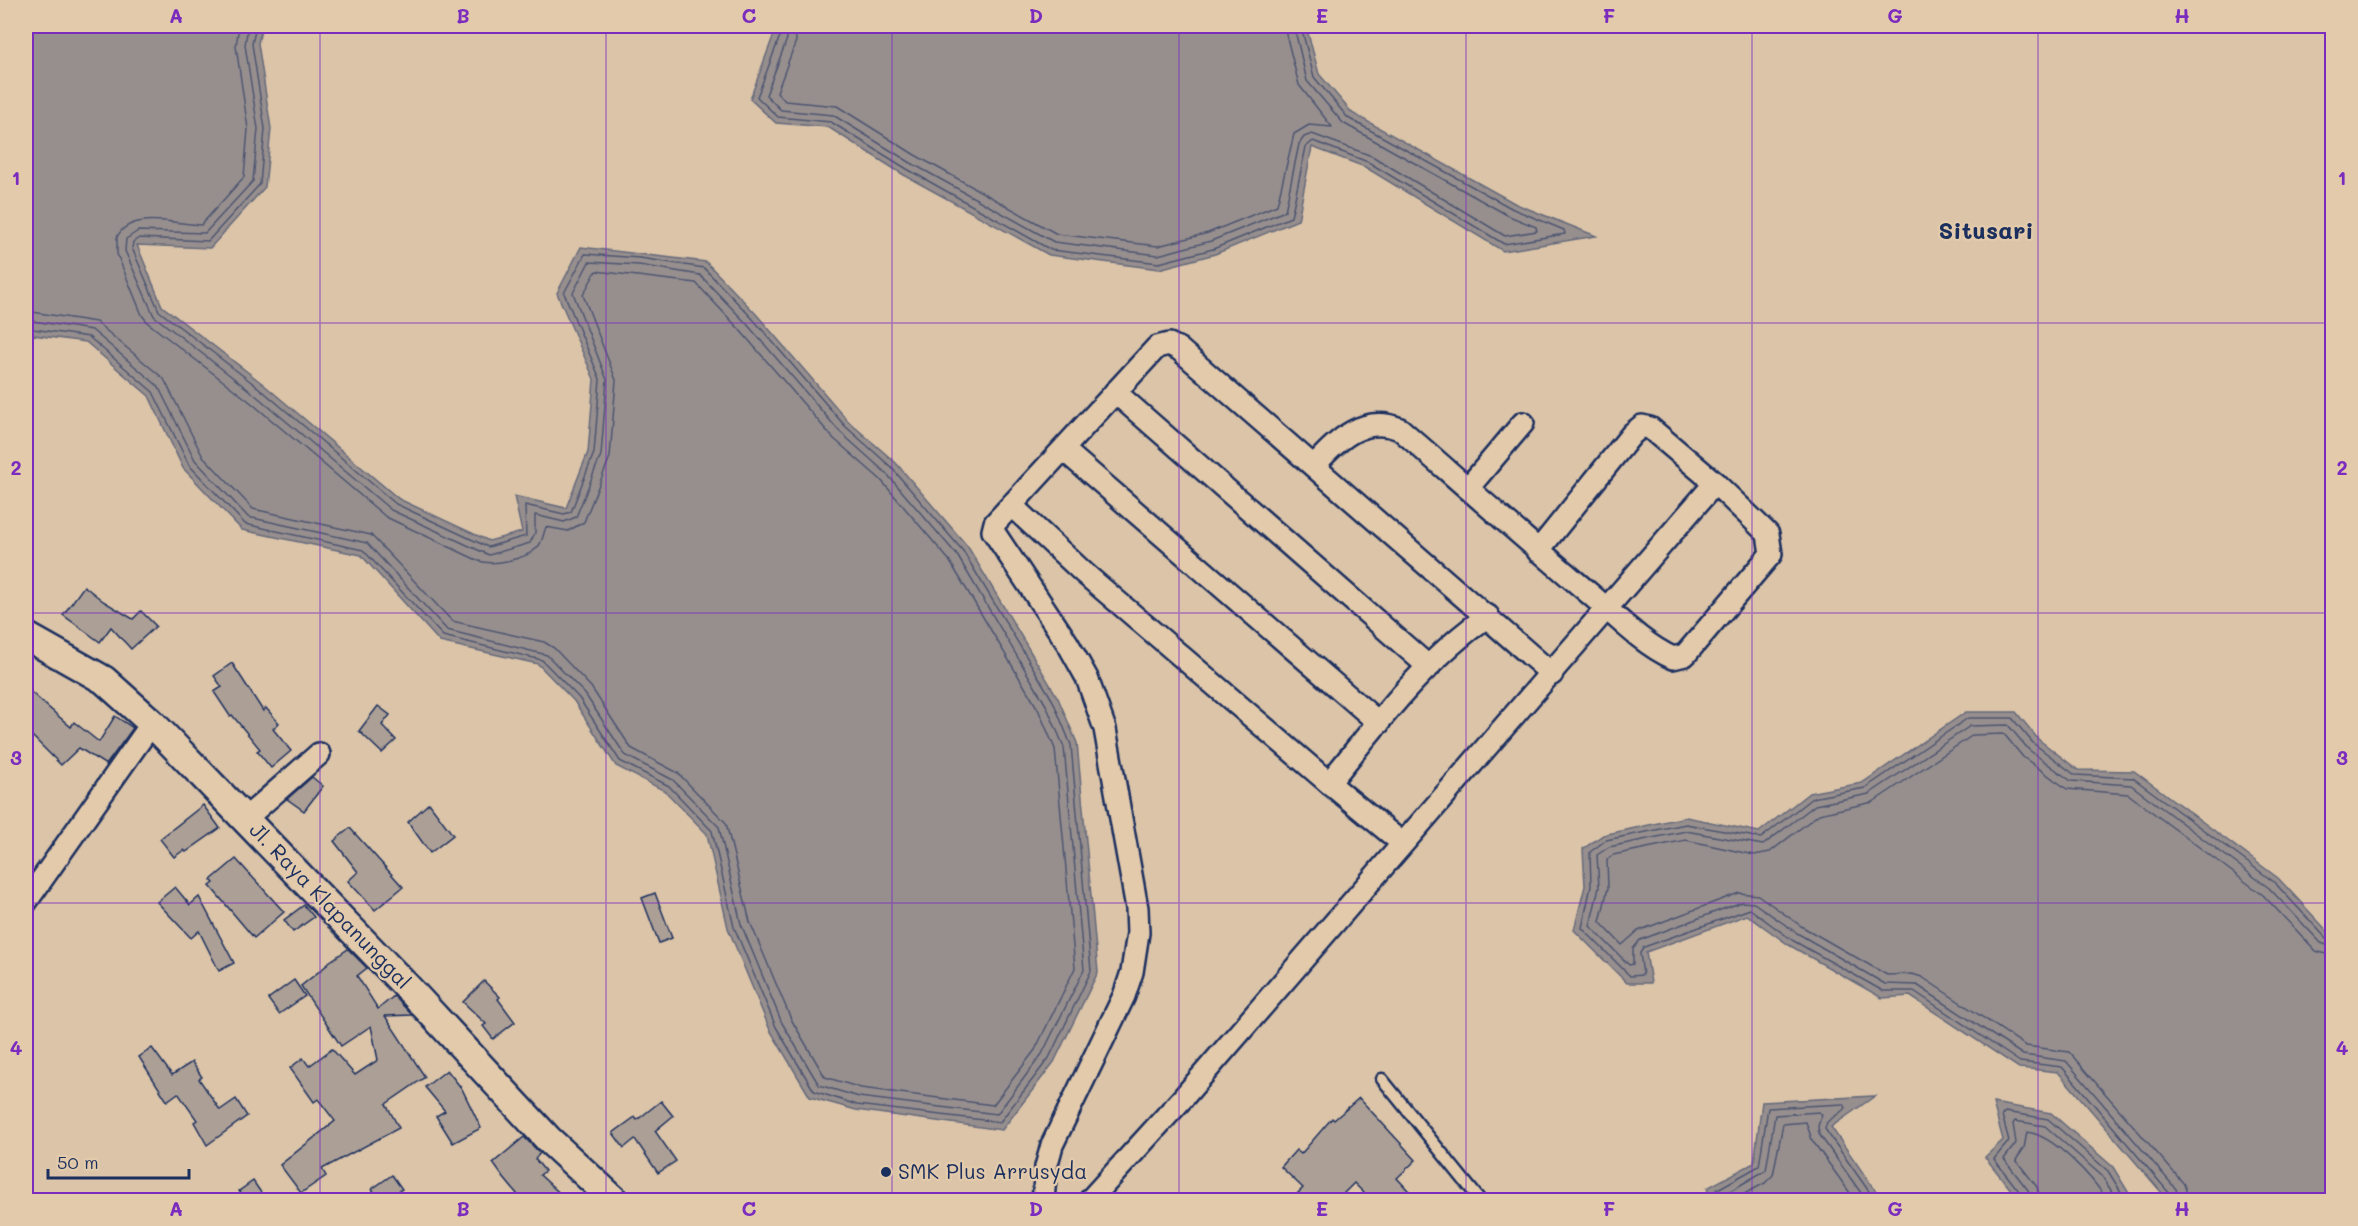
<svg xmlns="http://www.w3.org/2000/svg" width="2358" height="1226" font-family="Mali,sans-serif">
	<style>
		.water { fill: #978f8e; stroke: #65697b; stroke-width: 1.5 }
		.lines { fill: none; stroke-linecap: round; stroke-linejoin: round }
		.shore { stroke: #4d5571; stroke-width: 1.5 }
		.building { fill: #ac9f96; stroke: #1b2f5e; stroke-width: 1.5 }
		.service-casing { stroke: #1b2f5e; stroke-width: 15 }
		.minor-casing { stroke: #1b2f5e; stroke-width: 26 }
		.tertiary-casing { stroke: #1b2f5e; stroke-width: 32 }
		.service { stroke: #e3caab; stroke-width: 10 }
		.minor { stroke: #e3caab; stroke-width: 21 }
		.tertiary { stroke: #e3caab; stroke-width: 27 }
		.grid { fill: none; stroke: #7b2cbf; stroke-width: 1.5; stroke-opacity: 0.55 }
		.poi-dot { fill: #1b2f5e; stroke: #e3caab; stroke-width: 2 }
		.labels { text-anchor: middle; stroke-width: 4.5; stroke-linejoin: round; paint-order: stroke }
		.street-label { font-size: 21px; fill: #1b2f5e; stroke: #e3caab }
		.poi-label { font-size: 21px; fill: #1b2f5e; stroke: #e3caab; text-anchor: start }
		.quarter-label { font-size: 24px; font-weight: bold; fill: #1b2f5e; stroke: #e3caab }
		.neatline { fill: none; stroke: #7b2cbf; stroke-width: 2 }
		.grid-label { font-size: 20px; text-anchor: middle; font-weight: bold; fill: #7b2cbf }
	</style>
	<rect width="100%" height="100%" fill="#dbc4a8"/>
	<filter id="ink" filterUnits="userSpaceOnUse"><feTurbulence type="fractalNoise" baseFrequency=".0167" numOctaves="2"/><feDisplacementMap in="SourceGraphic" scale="12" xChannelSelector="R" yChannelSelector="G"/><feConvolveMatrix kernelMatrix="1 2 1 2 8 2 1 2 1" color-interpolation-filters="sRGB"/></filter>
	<g filter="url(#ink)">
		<g class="water">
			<polygon points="26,26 262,26 258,43 271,129 265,187 210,248 137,245 162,306 263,384 399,499 489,541 522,532 514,496 566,508 588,452 594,379 557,293 581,247 706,262 756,314 849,422 896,463 968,547 1058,698 1077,743 1098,972 1054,1062 1002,1130 856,1110 810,1097 770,1030 728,928 707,834 665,791 616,766 574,701 538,664 440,642 361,555 242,530 183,468 149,396 86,342 26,334"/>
			<polygon points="764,26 1306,26 1319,74 1352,113 1516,204 1596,236 1503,251 1365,167 1312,147 1298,220 1215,254 1159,269 1049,255 904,175 828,127 776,123 750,99 774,34"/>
			<polygon points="1966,712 2016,712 2038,739 2078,770 2134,771 2278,878 2332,936 2332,1196 2321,1200 2168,1200 2058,1072 2019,1068 1910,996 1882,998 1789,945 1747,915 1646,952 1651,983 1627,983 1574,930 1585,886 1583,849 1603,835 1686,817 1759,832 1809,793 1862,783"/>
			<polygon points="1875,1096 1831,1127 1882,1200 1711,1200 1707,1188 1754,1163 1762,1102"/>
			<polygon points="1993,1103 2051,1113 2113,1167 2133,1200 2019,1200 1985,1157 2003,1140"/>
		</g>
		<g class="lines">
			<g class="shore">
				<polyline points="774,26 780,36 757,97 778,117 831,122 907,169 1051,250 1159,263 1213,249 1291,217 1306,147 1313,141 1368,162 1504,244 1565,234 1564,230 1513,209 1348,118 1314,77 1301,26"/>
				<polyline points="785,26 787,39 766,95 781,110 833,115 911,163 1054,242 1158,255 1211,241 1285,211 1299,144 1304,137 1312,134 1372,156 1505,236 1537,231 1536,227 1509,216 1343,123 1307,81 1294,26"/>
				<polyline points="795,26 796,41 777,92 785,101 837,106 915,155 1057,234 1158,246 1208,233 1277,205 1294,134 1309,125 1332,127 1299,85 1284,26"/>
				<path d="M26,311L96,322L164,379L202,455L253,509L371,535L452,621L544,642L554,648L591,687L631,748L678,773L726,823L750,922L791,1019L825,1077L861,1088L993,1105L1035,1050L1075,968L1055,749L1038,709L949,560L880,479L833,438L739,329L696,283L596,271L583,295L616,380L610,457L584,522L568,531L546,527C543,534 543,542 537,548C526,559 493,566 479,561L386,517L249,401L148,323L142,315L117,254V237C130,210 176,224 201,225L244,177L248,129L236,46L239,26"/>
				<polyline points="26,320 92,330 158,386 195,460 248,517 367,543 447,630 547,655 585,694 625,755 673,780 719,827 741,924 782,1023 819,1085 859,1097 997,1114 1042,1054 1084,970 1064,747 1046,705 957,555 886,473 839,431 746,323 700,275 639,265 589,262 573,293 607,380 601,455 576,517 564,522 535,515 535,533 530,543 489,555 391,510 254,394 154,316 125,251 126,239 138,231 205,233 253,181 258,129 245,45 248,26"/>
				<polyline points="26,328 89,337 153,392 189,465 245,524 363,550 443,636 542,660 579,698 620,761 669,786 712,831 734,927 776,1027 814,1091 857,1105 1000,1122 1049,1058 1091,971 1071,745 1053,701 963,551 891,467 845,426 752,318 704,268 640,258 585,254 564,293 600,379 594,453 571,512 564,514 525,505 526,536 488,547 396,504 259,388 159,311 132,248 133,242 139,238 208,241 260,184 265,129 252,44 256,26"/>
				<polyline points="1716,1200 1716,1190 1759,1166 1768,1108 1844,1104 1846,1108 1827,1122 1825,1129 1875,1200"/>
				<polyline points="1723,1200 1725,1194 1766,1170 1775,1115 1819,1112 1822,1115 1818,1126 1819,1134 1866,1200"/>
				<polyline points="1733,1200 1765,1183 1773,1175 1783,1124 1806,1122 1812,1140 1855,1200"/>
				<polyline points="2023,1200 2022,1195 1994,1159 2009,1141 2002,1115 2005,1112 2048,1119 2108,1171 2126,1200"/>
				<polyline points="2031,1200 2028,1190 2004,1159 2016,1143 2013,1124 2015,1121 2045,1126 2102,1176 2117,1200"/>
				<path d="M2040,1200L2037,1187L2016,1160L2024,1148L2027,1132C2054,1135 2093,1178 2107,1200"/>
				<polyline points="2172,1200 2170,1194 2062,1067 2020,1062 1914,991 1883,991 1792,940 1750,909 1644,947 1640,953 1643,975 1630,976 1582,928 1591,886 1590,852 1606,840 1686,824 1761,838 1812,798 1865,788 1968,718 2012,718 2033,743 2075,775 2133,778 2274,882 2326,938 2332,940"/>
				<polyline points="2179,1200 2176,1189 2066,1061 2023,1055 1917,985 1885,984 1797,933 1754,903 1742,902 1640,940 1633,949 1633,964 1629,965 1590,926 1599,887 1597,855 1609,847 1686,831 1763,845 1815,805 1869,794 1970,726 2008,725 2029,750 2071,781 2131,785 2269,888 2321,943 2332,947"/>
				<polyline points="2189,1200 2184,1184 2069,1052 2026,1046 1922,977 1912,974 1887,975 1801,926 1758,895 1739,893 1638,931 1622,945 1600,922 1608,888 1607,860 1613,855 1686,840 1754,855 1770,852 1819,814 1873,802 1973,735 2004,734 2023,757 2067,789 2128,794 2263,895 2316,951 2332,956"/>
			</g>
		</g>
		<g class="building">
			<polygon points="84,586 103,601 133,619 141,611 156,626 131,649 111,627 100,642 63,615"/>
			<polygon points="232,663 263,711 266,708 279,723 273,729 291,751 271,768 257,751 260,749 232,715 230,716 214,692 222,687 214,676"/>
			<polygon points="26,688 71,727 74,722 99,742 115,716 133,728 106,765 79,748 61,765 26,730"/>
			<polygon points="378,706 390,715 382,725 396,740 382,753 359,731"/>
			<polygon points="312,777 323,786 304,811 287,799"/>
			<polygon points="429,803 453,835 430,853 408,822"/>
			<polygon points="203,805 220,828 186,852 184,850 174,857 160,839"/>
			<polygon points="350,828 403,887 375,910 348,881 358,872 334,841"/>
			<polygon points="236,859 284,912 254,938 210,886 214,883 211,880"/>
			<polygon points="175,887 190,905 199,897 234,963 219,971 199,931 191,938 157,902"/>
			<polygon points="655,893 672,938 659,943 642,898"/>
			<polygon points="304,905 314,917 293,932 284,920"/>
			<polygon points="348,949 367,968 357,976 378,1009 394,996 412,1015 385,1016 425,1077 386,1104 399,1128 322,1169 326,1176 301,1193 280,1165 335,1121 318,1099 314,1102 290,1068 303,1058 309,1066 332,1049 355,1075 378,1060 371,1026 341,1046 301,986 327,965 326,964"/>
			<polygon points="294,980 305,996 279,1014 268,999"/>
			<polygon points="484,981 500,997 498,999 515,1022 493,1039 483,1026 486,1024 463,1002"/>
			<polygon points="152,1048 172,1075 192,1062 202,1077 199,1079 220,1110 236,1099 247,1116 207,1145 194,1122 197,1120 178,1093 167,1101 139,1057"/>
			<polygon points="447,1070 462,1089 481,1128 453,1143 436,1116 445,1111 425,1087"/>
			<polygon points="1359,1098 1416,1160 1397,1178 1417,1200 1371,1200 1354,1183 1337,1200 1291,1200 1303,1188 1281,1167 1296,1150 1301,1154 1332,1118 1334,1120"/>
			<polygon points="661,1101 673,1116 655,1131 676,1161 658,1173 635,1139 624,1148 613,1133 635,1117 637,1120"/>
			<polygon points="524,1137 540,1153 535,1159 545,1171 540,1175 567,1200 522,1200 503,1177 493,1163"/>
			<polygon points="392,1175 402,1189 385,1200 379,1200 372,1189"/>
			<polygon points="253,1181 266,1200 245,1200 239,1191"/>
		</g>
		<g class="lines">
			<defs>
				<polyline id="service" points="1382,1079 1480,1200"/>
				<g id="minor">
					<polyline points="1115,392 1429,667"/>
					<polyline points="1064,450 1379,723"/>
					<path d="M1314,466C1337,440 1364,414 1400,429C1463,484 1526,540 1590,594C1616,616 1642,644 1673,658L1685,655L1771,554L1768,534L1715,483L1650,428L1642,426L1632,434L1538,551"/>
					<polyline points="1468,488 1523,423"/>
					<path d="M1012,506L1084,573L1329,783C1377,724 1425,659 1488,616"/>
					<polyline points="1329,783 1402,843"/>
					<polyline points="246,818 319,754"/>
					<polyline points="26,902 152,723"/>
					<polyline points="1043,1200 1046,1167 1052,1145 1124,996 1132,972 1138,933 1137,908 1105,729 1087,678 1068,644 993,531 995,523 1157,347 1169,344 1179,349 1552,674"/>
					<polyline points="1090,1200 1182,1099 1715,483"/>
				</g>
				<polyline id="tertiary" points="26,636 104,680 152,723 409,989 548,1139 614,1200"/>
			</defs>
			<use href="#service" class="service-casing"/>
			<use href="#minor" class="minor-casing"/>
			<use href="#tertiary" class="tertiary-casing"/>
			<use href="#service" class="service"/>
			<use href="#minor" class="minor"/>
			<use href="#tertiary" class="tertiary"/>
		</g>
	</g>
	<path class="grid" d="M320,26V1200M606,26V1200M892,26V1200M1179,26V1200M1466,26V1200M1752,26V1200M2038,26V1200M26,323H2332M26,613H2332M26,903H2332"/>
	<circle class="poi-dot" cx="886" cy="1172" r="6"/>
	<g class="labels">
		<g class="street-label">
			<text transform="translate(330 906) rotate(46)" y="7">Jl. Raya Klapanunggal</text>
		</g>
		<g class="poi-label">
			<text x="898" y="1179">SMK Plus Arrusyda</text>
		</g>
		<g class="quarter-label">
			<text x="1986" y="239">Situsari</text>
		</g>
	</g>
	<rect width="2358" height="1226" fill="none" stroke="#e3caab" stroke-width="66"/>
	<path d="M48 1169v9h141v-9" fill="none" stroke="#1b2f5e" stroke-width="3"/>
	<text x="57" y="1169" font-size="18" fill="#1b2f5e" stroke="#e3caab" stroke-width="4.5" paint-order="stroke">50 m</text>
	<rect x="33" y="33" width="2292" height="1160" class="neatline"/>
	<g class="grid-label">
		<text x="176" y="23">A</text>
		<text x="463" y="23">B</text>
		<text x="749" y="23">C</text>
		<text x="1036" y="23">D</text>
		<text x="1322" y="23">E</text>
		<text x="1609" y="23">F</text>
		<text x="1895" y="23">G</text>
		<text x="2182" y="23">H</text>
		<text x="16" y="185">1</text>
		<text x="2342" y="185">1</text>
		<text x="16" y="475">2</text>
		<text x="2342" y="475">2</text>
		<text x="16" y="765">3</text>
		<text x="2342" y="765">3</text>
		<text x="16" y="1055">4</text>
		<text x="2342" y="1055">4</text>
		<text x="176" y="1216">A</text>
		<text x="463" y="1216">B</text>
		<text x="749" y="1216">C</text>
		<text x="1036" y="1216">D</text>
		<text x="1322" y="1216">E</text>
		<text x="1609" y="1216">F</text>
		<text x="1895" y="1216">G</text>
		<text x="2182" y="1216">H</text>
	</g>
</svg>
